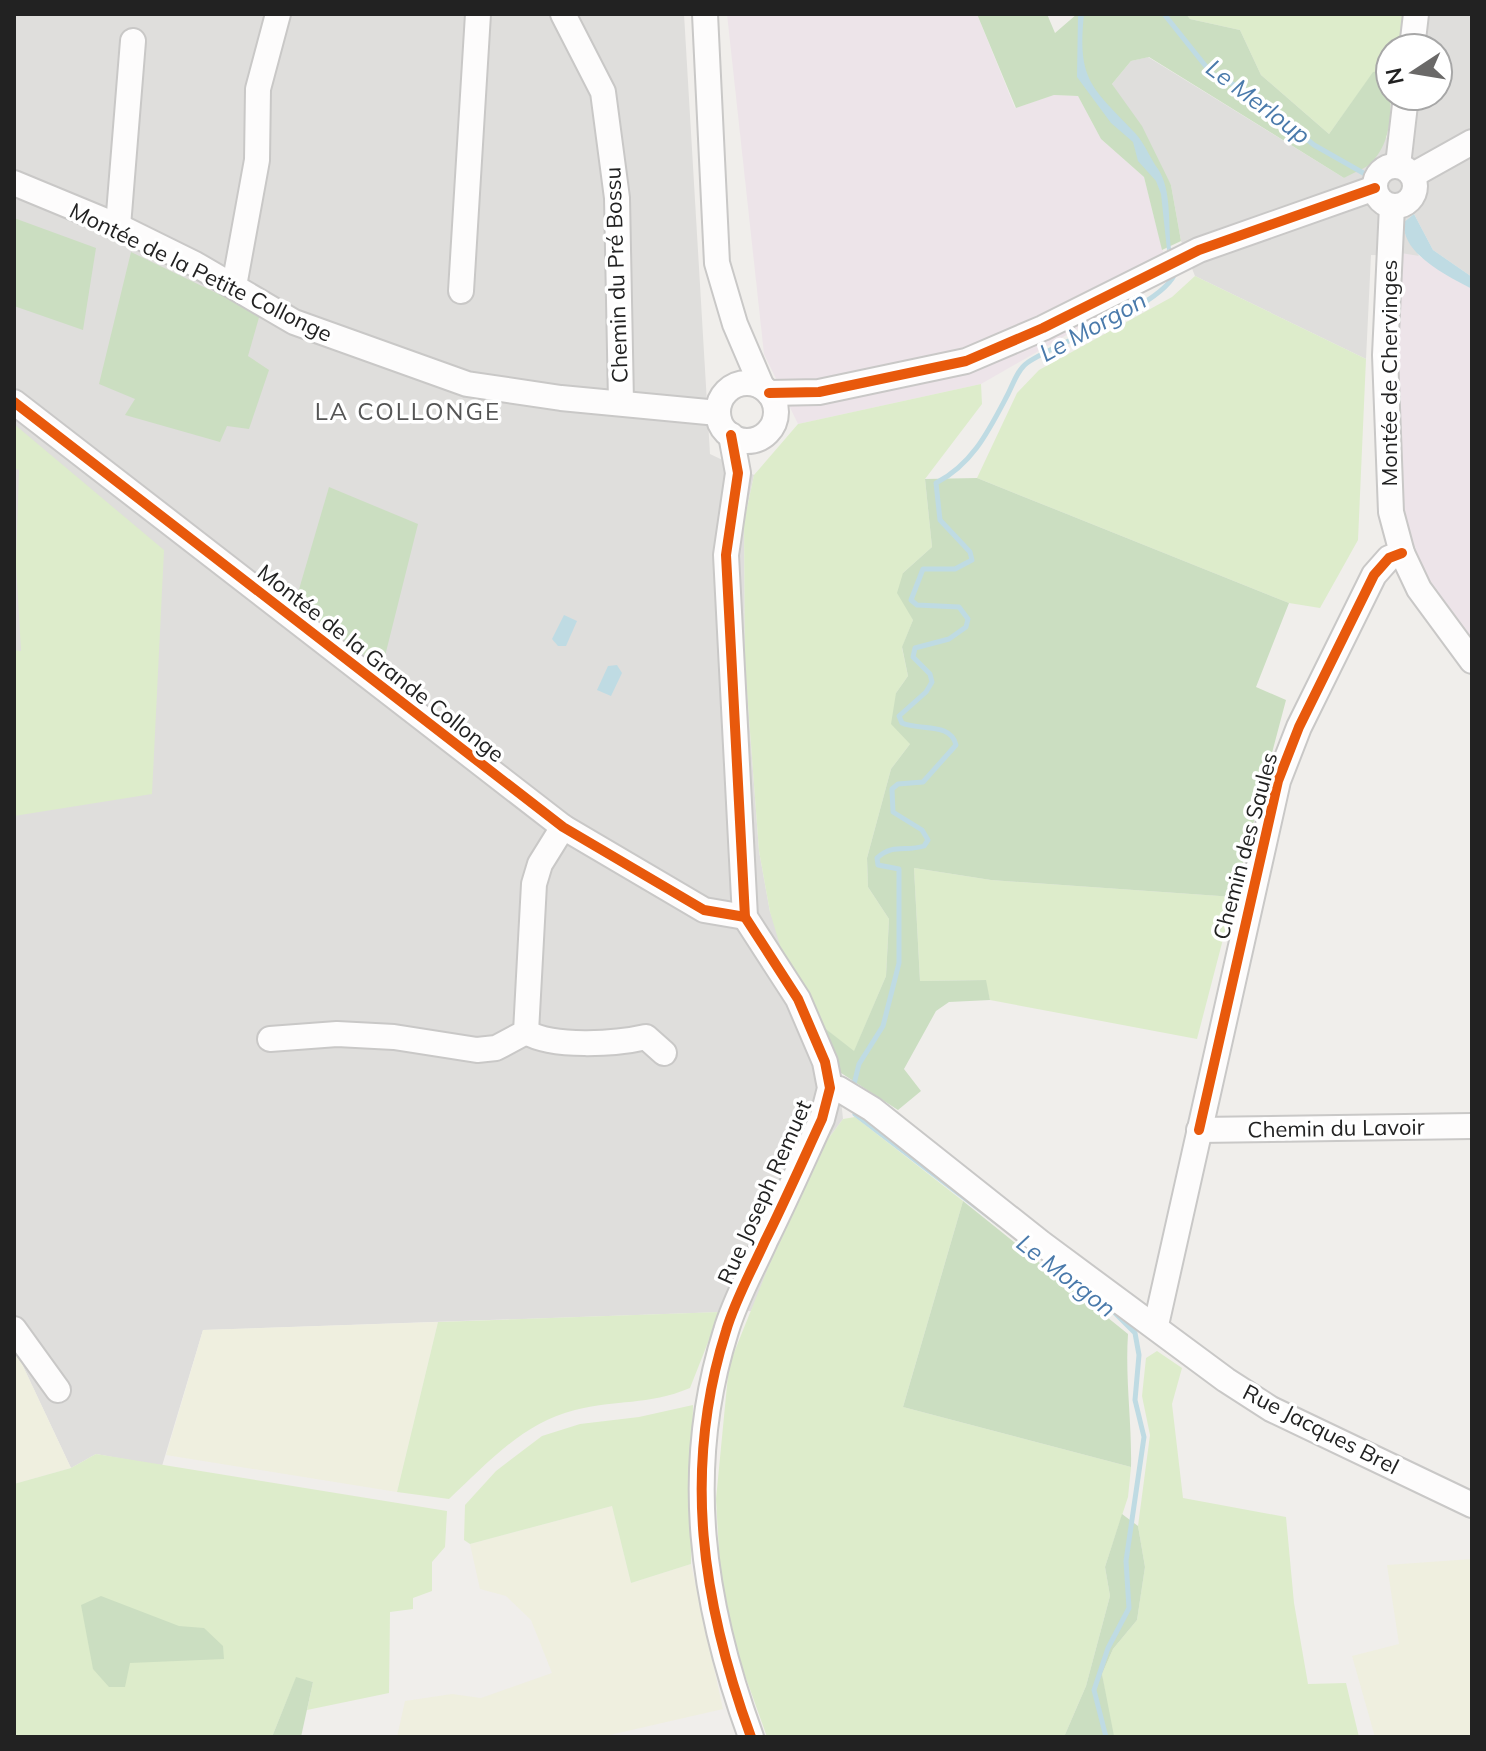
<svg xmlns="http://www.w3.org/2000/svg" width="1486" height="1751" font-family="Mulish,sans-serif">
	<style>
		.residential { fill: #dfdedc }
		.industrial { fill: #ede4e9 }
		.farmland { fill: #efefdf }
		.grass { fill: #ddeccb }
		.forest { fill: #cbdec1 }
		.water { fill: #bfdbe3 }
		.lines { fill: none; stroke-linecap: round; stroke-linejoin: round }
		.stream { stroke: #bfdbe3; stroke-width: 5 }
		.minor-casing { stroke: #c9c8c7; stroke-width: 28 }
		.minor { stroke: #fdfcfc; stroke-width: 24 }
		.cycleway-casing { stroke: #fff; stroke-width: 15 }
		.cycleway { stroke: #e8590c; stroke-width: 10 }
		.labels { text-anchor: middle; stroke-width: 7; stroke-linejoin: round; paint-order: stroke }
		.street-label { font-size: 22px; fill: #222; stroke: #fff }
		.water-label { font-size: 24px; font-style: italic; fill: #4a7aab; stroke: #fff }
		.neighbourhood-label { font-size: 24px; letter-spacing: 2px; fill: #555; stroke: #fff }
	</style>
	<rect width="100%" height="100%" fill="#f0eeeb"/>
	<g class="residential">
		<polygon points="14,14 684,14 710,454 754,475 744,522 745,665 759,851 770,912 838,1071 843,1119 828,1139 751,1311 203,1330 162,1466 96,1454 71,1468 14,1347"/>
		<polygon points="1403,14 1472,14 1472,277 1433,250 1414,214 1404,222 1403,230 1419,256 1371,255 1366,359 1195,276 1181,241 1171,185 1112,84 1131,61 1148,57 1344,178 1387,137 1392,96 1438,96 1438,48 1398,48"/>
	</g>
	<g class="industrial">
		<polygon points="727,14 977,14 1015,108 1054,95 1078,96 1101,139 1144,177 1169,276 981,384 798,424 764,354"/>
		<polygon points="1401,253 1419,256 1472,289 1472,644 1436,603 1407,549 1394,478"/>
	</g>
	<g class="farmland">
		<polygon points="438,1322 397,1492 166,1455 203,1330"/>
		<polygon points="14,1347 71,1468 14,1484"/>
		<polygon points="612,1506 631,1583 691,1564 723,1709 601,1737 397,1737 405,1701 452,1694 481,1698 552,1673 531,1620 506,1596 480,1589 470,1544"/>
		<polygon points="1472,1559 1472,1737 1375,1737 1352,1656 1399,1644 1387,1565"/>
	</g>
	<g class="grass">
		<polygon points="1186,14 1403,14 1398,48 1390,48 1390,70 1373,73 1329,134 1261,75 1240,30 1190,19"/>
		<polygon points="1195,276 1366,359 1358,540 1320,608 1289,603 977,478 1017,393 1039,370 1172,297"/>
		<polygon points="981,384 982,404 925,479 932,547 903,573 913,620 902,648 908,676 896,693 910,744 891,769 867,858 868,887 889,919 886,976 854,1052 817,1022 787,969 770,912 759,851 745,665 744,522 754,475 798,424"/>
		<polygon points="14,424 164,550 152,794 14,816 14,650 21,651 16,563 19,470 14,468"/>
		<polygon points="914,868 991,880 1234,897 1197,1039 990,1000 985,980 920,981"/>
		<polygon points="855,1117 963,1201 903,1407 1131,1467 1128,1497 1105,1567 1110,1596 1086,1686 1064,1737 767,1737 732,1639 720,1569 716,1499 729,1365 768,1268 828,1139 843,1119"/>
		<path d="M720,1312L690,1388C647,1406 617,1399 575,1410C522,1423 487,1464 449,1499L397,1492L438,1322Z"/>
		<polygon points="1157,1351 1182,1368 1172,1404 1183,1498 1286,1517 1294,1603 1308,1684 1346,1683 1359,1737 1112,1737 1102,1674 1113,1649 1137,1620 1145,1567 1138,1526 1150,1435 1142,1396 1146,1358"/>
		<polygon points="693,1405 691,1564 631,1583 612,1506 470,1544 464,1540 465,1505 496,1471 542,1436 580,1424 639,1417"/>
		<polygon points="96,1454 447,1511 445,1547 432,1562 432,1591 413,1598 413,1609 390,1612 389,1693 307,1710 313,1682 296,1678 272,1737 14,1737 14,1484 71,1468"/>
	</g>
	<g class="forest">
		<path d="M977,14H1047L1055,33L1077,14H1186L1190,19L1240,30L1261,75L1329,134L1373,72L1390,70C1390,99 1396,137 1372,162C1366,169 1352,173 1344,178L1149,57L1131,61L1112,84L1142,126L1171,185L1181,241L1162,250L1144,177L1101,139L1078,96L1054,95L1016,108Z"/>
		<polygon points="14,218 96,248 83,330 14,306"/>
		<polygon points="131,252 260,314 248,356 269,370 249,429 227,426 220,442 125,415 135,399 99,384"/>
		<polygon points="977,478 1289,603 1256,687 1286,700 1234,897 991,880 914,868 920,981 986,980 990,1000 949,1002 936,1011 904,1069 921,1091 898,1110 838,1071 817,1022 854,1051 886,976 889,919 868,887 867,858 891,769 910,744 891,724 896,693 908,676 902,647 913,620 897,593 903,573 932,547 925,479"/>
		<polygon points="329,487 418,524 380,676 295,603"/>
		<path d="M963,1201L1128,1334C1125,1379 1132,1422 1131,1467L903,1407Z"/>
		<polygon points="1122,1514 1138,1526 1145,1567 1137,1620 1113,1649 1102,1674 1114,1736 1064,1737 1086,1686 1110,1596 1105,1567"/>
		<polygon points="101,1596 179,1626 204,1628 223,1646 224,1659 130,1663 125,1687 109,1687 93,1669 81,1605"/>
		<polygon points="296,1677 313,1682 301,1737 272,1737"/>
	</g>
	<g class="water">
		<path d="M1078,14H1084C1077,81 1092,87 1135,133C1144,142 1150,158 1158,169C1172,190 1168,224 1171,249L1167,250L1161,194L1156,181L1138,161L1133,142L1111,123L1077,77Z"/>
		<path d="M1414,214L1433,250L1472,277V289C1448,276 1401,254 1404,222Z"/>
		<polygon points="564,615 577,621 566,646 558,646 552,639"/>
		<polygon points="617,665 622,673 611,696 597,690 608,666"/>
	</g>
	<g class="lines">
		<g class="stream">
			<polyline points="1164,14 1212,74 1249,92 1314,145 1365,174"/>
			<path d="M853,1088L859,1064L883,1026L899,963V869L878,865L877,858C893,843 906,852 924,846L928,840L922,830L893,812L892,789L898,784L923,782L956,745C951,722 920,731 902,723L899,716L926,692L932,682L930,674L913,657L915,648L949,639L966,627L968,619L959,607L917,605L911,600L923,569H955L972,560L970,552L940,520L936,483C973,464 989,430 1008,394C1013,384 1018,369 1027,363C1058,341 1165,306 1176,271"/>
			<polyline points="855,1114 1000,1225"/>
			<polyline points="1106,1737 1094,1690 1108,1648 1129,1608 1126,1561 1144,1437 1135,1400 1139,1355 1135,1333 1110,1308"/>
		</g>
		<defs>
			<g id="minor">
				<polyline points="563,14 603,92 617,198 621,402"/>
				<polyline points="705,14 717,263 735,324 762,387"/>
				<polyline points="1412,48 1416,14"/>
				<polyline points="1398,165 1406,96"/>
				<circle cx="1395" cy="186" r="20"/>
				<polyline points="1413,175 1472,142"/>
				<polyline points="14,183 118,226 195,264 294,322 467,384 561,398 718,413"/>
				<polyline points="1392,206 1385,355 1391,512 1402,553 1419,589 1472,661"/>
				<polyline points="118,226 133,41"/>
				<polyline points="234,286 257,160 258,89 278,14"/>
				<polyline points="461,291 478,14"/>
				<circle cx="747" cy="412" r="29"/>
				<polyline points="769,393 819,392 966,361 1043,328 1199,250 1375,188"/>
				<polyline points="14,402 563,827 704,910 745,917"/>
				<path d="M731,435L738,473L726,555L745,917L798,999L825,1062L830,1088L822,1119C803,1160 785,1201 765,1241C752,1270 735,1300 726,1331C682,1470 702,1603 751,1737"/>
				<path d="M526,1032C553,1048 616,1044 646,1037L664,1053"/>
				<polyline points="270,1039 337,1034 394,1037 477,1050 496,1048 526,1032 534,884 540,864 563,827"/>
				<polyline points="830,1088 839,1089 872,1109 1041,1243 1226,1380 1271,1409 1472,1505"/>
				<polyline points="1199,1130 1472,1126"/>
				<polyline points="1156,1325 1278,781 1299,727 1374,575 1389,558 1402,553"/>
				<polyline points="14,1329 58,1390"/>
			</g>
		</defs>
		<use href="#minor" class="minor-casing"/>
		<use href="#minor" class="minor"/>
		<defs>
			<g id="cycleway">
				<polyline points="769,393 819,392 966,361 1043,328 1199,250 1375,188"/>
				<polyline points="14,402 563,827 704,910 745,917"/>
				<path d="M731,435L738,473L726,555L745,917L798,999L825,1062L830,1088L822,1119C803,1160 785,1201 765,1241C752,1270 735,1300 726,1331C682,1470 702,1603 751,1737"/>
				<polyline points="1199,1130 1278,781 1299,727 1374,575 1389,558 1402,553"/>
			</g>
		</defs>
		<use href="#cycleway" class="cycleway-casing"/>
		<use href="#cycleway" class="cycleway"/>
	</g>
	<g class="labels">
		<g class="street-label">
			<text transform="translate(201 272) rotate(26)" y="8">Montée de la Petite Collonge</text>
			<text transform="translate(616 275) rotate(-92)" y="8">Chemin du Pré Bossu</text>
			<text transform="translate(1389 373) rotate(-90)" y="8">Montée de Chervinges</text>
			<text transform="translate(381 663) rotate(38)" y="8">Montée de la Grande Collonge</text>
			<text transform="translate(1245 846) rotate(-75)" y="8">Chemin des Saules</text>
			<text transform="translate(1336 1128) rotate(-1)" y="8">Chemin du Lavoir</text>
			<text transform="translate(764 1192) rotate(-66)" y="8">Rue Joseph Remuet</text>
			<text transform="translate(1321 1429) rotate(27)" y="8">Rue Jacques Brel</text>
		</g>
		<g class="water-label">
			<text transform="translate(1258 102) rotate(37)" y="8">Le Merloup</text>
			<text transform="translate(1093 327) rotate(-29)" y="8">Le Morgon</text>
			<text transform="translate(1066 1276) rotate(38)" y="8">Le Morgon</text>
		</g>
		<g class="neighbourhood-label">
			<text x="408" y="420">LA COLLONGE</text>
		</g>
	</g>
	<rect width="1486" height="1751" fill="none" stroke="#222222" stroke-width="32"/>
	<g transform="translate(1414 72) rotate(258)"><circle r="38" fill="#ffffff" stroke="#a7a7a7" stroke-width="2"/>
	<path d="M0-6L14 30L0 20L-14 30Z" fill="#6a6968"/>
	<text y="-12" font-size="22" font-weight="bold" text-anchor="middle" fill="#222222">N</text>
	</g>
</svg>
